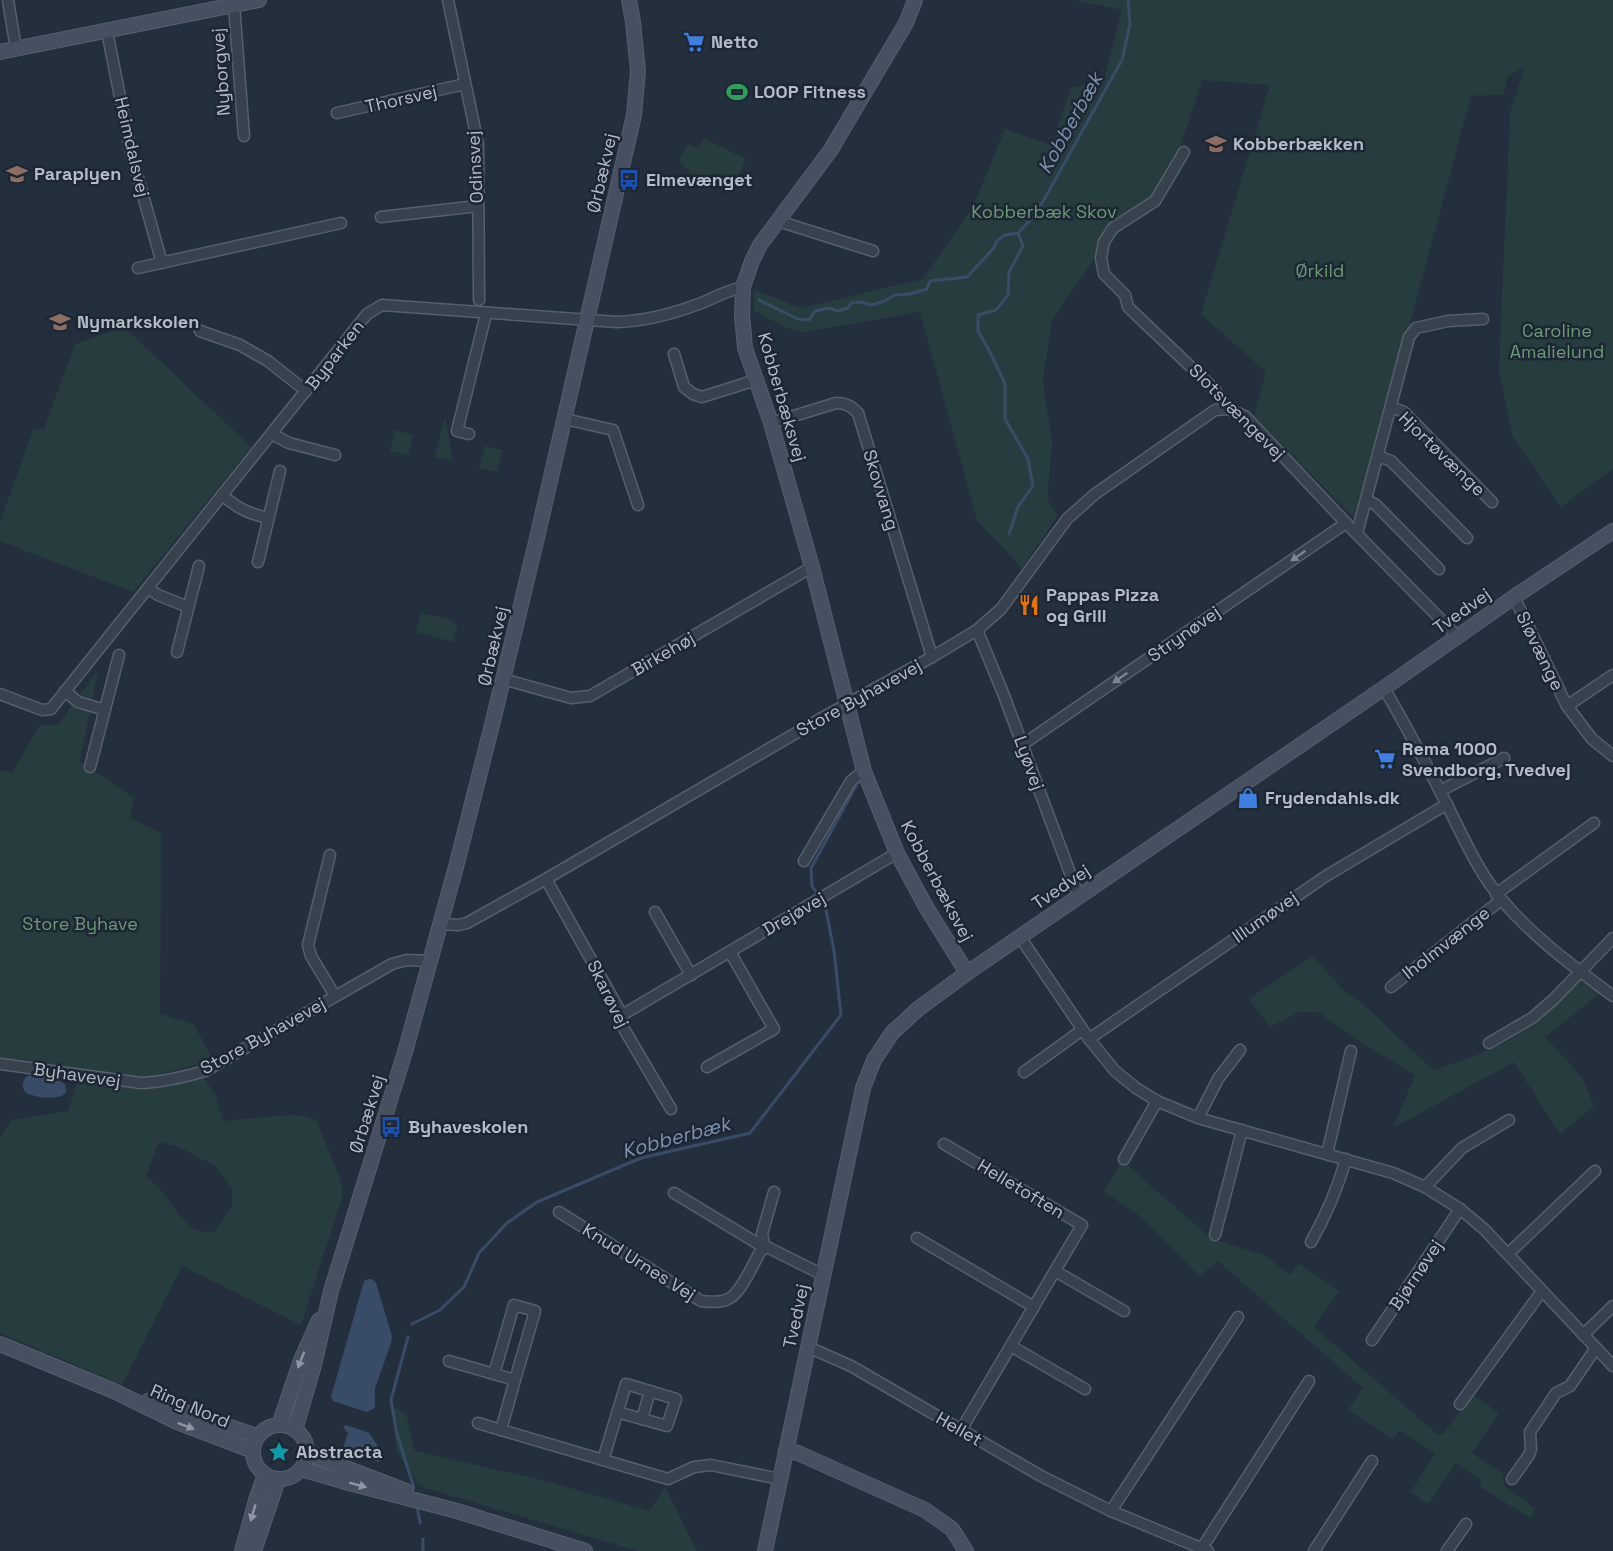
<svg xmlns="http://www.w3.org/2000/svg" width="1613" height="1551" font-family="'Space Grotesk',sans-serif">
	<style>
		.green { fill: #263c3f; fill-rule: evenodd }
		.water { fill: #394c67 }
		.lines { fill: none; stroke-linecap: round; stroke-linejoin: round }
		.stream { stroke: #394c67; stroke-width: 3 }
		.street-casing { stroke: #565f6c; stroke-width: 13 }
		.secondary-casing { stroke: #565f6c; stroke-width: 16 }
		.street { stroke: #38414e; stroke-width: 10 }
		.secondary { stroke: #465061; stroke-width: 14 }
		.oneway { fill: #7c8592 }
		.oneway2 { fill: #8e96a5 }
		.labels { text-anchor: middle; stroke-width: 5; stroke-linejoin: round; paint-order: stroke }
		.poi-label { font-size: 18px; font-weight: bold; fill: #b4bcc9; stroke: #1d2633; text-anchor: start }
		.street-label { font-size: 18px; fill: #b4bcc9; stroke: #1d2633 }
		.park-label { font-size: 18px; fill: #6b9a76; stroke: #1d2633 }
		.water-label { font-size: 20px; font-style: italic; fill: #7c92b1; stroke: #1d2633 }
	</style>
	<rect width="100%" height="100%" fill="#242f3e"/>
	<g class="green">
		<polygon points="1075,0 1613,0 1613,469 1561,507 1513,437 1499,371 1510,113 1525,65 1507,78 1504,95 1471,96 1357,521 1254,416 1266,372 1201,314 1270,85 1202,80 1162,203 1112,233 1052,320 1043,380 1052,443 1047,499 1058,515 1022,568 977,520 920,312 805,332 789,329 754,311 754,290 801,308 923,279 973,207 1005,129 1052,145 1071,88 1104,79 1122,10"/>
		<polygon points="703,138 746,159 735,182 718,175 702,188 679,160 688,144 698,149"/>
		<polygon points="124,327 251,447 133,592 0,541 0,523 33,429 44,429 75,344"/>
		<polygon points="445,417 453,461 435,457"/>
		<polygon points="395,430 413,435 408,455 390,451"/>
		<polygon points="485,446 503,450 497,472 479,468"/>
		<polygon points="421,613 452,620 457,626 453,642 416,632"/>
		<polygon points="98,670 80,761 134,798 130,818 161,833 160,1014 193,1024 213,1058 201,1064 138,1079 0,1059 0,770 12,773 40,725 58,725"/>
		<path d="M1313,956L1344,991L1364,1005L1433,1070C1471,1058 1510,1045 1541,1019C1556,1007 1568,993 1580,979L1599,994L1545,1037L1583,1078L1594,1106L1560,1134L1514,1062L1393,1128L1415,1075L1361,1042L1318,1012H1299L1270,1027L1249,999Z"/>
		<path d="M204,1078L216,1096L223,1121L288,1115L305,1116L316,1120L340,1178L343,1195L301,1325L182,1266L122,1385L0,1333V1137L11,1120L68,1111L78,1081L116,1087L189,1081ZM159,1142L181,1148L215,1166L232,1188V1207L213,1233L195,1230L180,1216L161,1190L146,1176Z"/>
		<polygon points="1122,1160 1210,1238 1264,1255 1291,1275 1298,1263 1339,1291 1314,1327 1437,1434 1443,1434 1473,1395 1499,1413 1472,1453 1503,1474 1504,1486 1536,1509 1530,1518 1479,1486 1482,1481 1456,1463 1428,1504 1411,1492 1435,1453 1400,1430 1393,1439 1348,1410 1363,1388 1218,1261 1200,1276 1137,1214 1104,1192"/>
		<polygon points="390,1406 406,1413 415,1451 546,1481 649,1511 665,1487 696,1550 700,1551 638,1551 419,1486 397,1451"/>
	</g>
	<g class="water">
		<path d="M32,1075L55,1078L65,1084L66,1092L62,1096C49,1099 38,1098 26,1093C21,1087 22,1081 27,1076Z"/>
		<polygon points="368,1279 372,1279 376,1283 392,1336 391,1343 375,1388 375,1408 367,1412 333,1401 331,1397 364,1281"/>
		<polygon points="346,1425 369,1433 382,1452 381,1460 378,1462 343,1448 348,1433 343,1427"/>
	</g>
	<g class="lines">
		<g class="stream">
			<polyline points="1018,233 1036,214 1122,60 1130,24 1128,0"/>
			<polyline points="759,300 798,319 809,320 815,311 830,308 837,311 848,308 851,303 861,302 871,305 885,301 895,295 910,294 927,289 930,281 967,277 993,249 997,241 1005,235 1018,233"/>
			<polyline points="1009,534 1018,507 1033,486 1028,459 1005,419 1005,384 991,354 978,331 978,315 996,310 1008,295 1009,272 1023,246 1018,233"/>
			<polyline points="816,892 812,886 811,868 856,786"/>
			<polyline points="412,1324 440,1310 464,1287 479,1253 507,1223 537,1202 641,1158 750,1133 841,1015 834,951 825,905"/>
			<polyline points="408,1337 391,1400 397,1434 414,1488"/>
			<polyline points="417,1506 420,1523"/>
			<polyline points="423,1539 423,1551"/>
		</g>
		<defs>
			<g id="street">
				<polyline points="8,0 16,49"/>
				<polyline points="448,0 478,144 479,300"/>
				<polyline points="234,5 244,136"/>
				<polyline points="107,31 131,153 162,263"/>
				<polyline points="337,113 465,84"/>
				<polyline points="1184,152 1155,201 1113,228 1104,242 1101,258 1104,274 1125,295 1128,307 1215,390 1228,409 1245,416 1346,523 1457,636"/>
				<polyline points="381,217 478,206"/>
				<polyline points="778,221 873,251"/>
				<polyline points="138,268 341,223"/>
				<polyline points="200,331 240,345 268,361 306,391"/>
				<polyline points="674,354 684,387 693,394 702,397 756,380"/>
				<polyline points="1391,407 1404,412 1492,502"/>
				<polyline points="565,419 613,430 638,505"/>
				<path d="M771,423L836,403C846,403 851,406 858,413L932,657"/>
				<polyline points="272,434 289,443 335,455"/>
				<polyline points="469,434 457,431 486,314"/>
				<polyline points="1378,456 1391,461 1467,538"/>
				<path d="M222,495C239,509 247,513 268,518"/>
				<polyline points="1367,500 1376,505 1439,569"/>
				<polyline points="1357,533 1409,337 1416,328 1448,321 1483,319"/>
				<polyline points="258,562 280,471"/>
				<polyline points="148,588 158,595 188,607"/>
				<polyline points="1514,597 1567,706 1592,739 1613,756"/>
				<polyline points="977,630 1003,693 1079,897"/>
				<polyline points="177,652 199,566"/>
				<polyline points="503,679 571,698 590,696 812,567"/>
				<path d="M1384,688C1406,726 1427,765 1447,805C1464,838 1478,872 1502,900C1533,937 1574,967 1613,996"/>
				<polyline points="65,691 78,702 105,710"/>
				<path d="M0,694L42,710L51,709L367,314L382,305L617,322C647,321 676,313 704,302C717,296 729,290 743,287"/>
				<polyline points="1567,706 1613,675"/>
				<polyline points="1022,745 1346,523"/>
				<polyline points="90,767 119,655"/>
				<polyline points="1440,791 1504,758"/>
				<polyline points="330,855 308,945 311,956 335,996"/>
				<polyline points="804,861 851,781 864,771"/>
				<polyline points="546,879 622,1015 624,1029 671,1109"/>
				<polyline points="1496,894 1594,823"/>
				<polyline points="655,912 691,975"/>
				<polyline points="441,924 458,925 467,923 546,879 820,719 932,657 977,630 1001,609 1067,519 1095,494 1215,410 1228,409"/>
				<polyline points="1020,937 1089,1039 1115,1071 1136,1088 1157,1101 1198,1118 1393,1173 1425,1187 1460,1209 1484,1229 1613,1366"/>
				<polyline points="1391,987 1501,900"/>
				<polyline points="622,1015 897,853"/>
				<polyline points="1089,1039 1326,876 1447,804"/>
				<polyline points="1489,1043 1532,1018 1553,1000 1613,938"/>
				<path d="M0,1064L141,1083C163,1082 184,1077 205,1071L392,964L407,960L429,961"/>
				<polyline points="707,1067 774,1029 730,952"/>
				<polyline points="1024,1072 1082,1030"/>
				<polyline points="1198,1118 1218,1079 1240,1050"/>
				<polyline points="944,1144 1082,1225 961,1430"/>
				<polyline points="1327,1154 1351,1051"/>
				<polyline points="1124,1159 1157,1101"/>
				<polyline points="1425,1187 1462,1148 1509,1120"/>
				<polyline points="674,1193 765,1248 769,1248 823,1275"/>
				<path d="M559,1212L701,1301C711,1302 722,1303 730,1298C742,1291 753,1264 760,1252L765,1248L762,1234L774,1192"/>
				<polyline points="1215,1235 1242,1130"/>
				<polyline points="917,1238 1034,1307"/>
				<path d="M1311,1242C1327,1214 1337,1190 1346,1159"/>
				<polyline points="1508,1254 1595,1171"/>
				<polyline points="1055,1271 1124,1311"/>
				<polyline points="1583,1335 1613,1306"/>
				<polyline points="1372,1340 1460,1209"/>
				<polyline points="1011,1346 1085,1389"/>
				<polyline points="808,1347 851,1366 1041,1476 1111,1511 1208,1551"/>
				<polyline points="449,1361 494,1374"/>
				<polyline points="515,1380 535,1311 514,1305 494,1374 515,1380 501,1430 668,1479 694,1467 711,1465 780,1479"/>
				<polyline points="1460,1404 1542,1291"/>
				<polyline points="642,1419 650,1391"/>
				<polyline points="478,1423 501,1430"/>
				<polyline points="603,1460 626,1384 676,1399 667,1426 617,1412"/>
				<polyline points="1512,1479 1529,1455 1531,1449 1530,1432 1556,1393 1570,1386 1596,1348"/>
				<polyline points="1111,1511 1238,1317"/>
				<polyline points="1200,1551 1309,1381"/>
				<polyline points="1314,1551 1372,1461"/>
				<polyline points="1447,1551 1466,1524"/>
			</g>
			<g id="secondary">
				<polyline points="915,0 906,23 830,151 760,245 752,261 743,287 742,315 745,348 771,423 812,567 864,771 897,853 926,907 967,973"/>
				<polyline points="0,52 259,0"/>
				<polyline points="0,1344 114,1391 177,1422 253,1451"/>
				<polyline points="148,1401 186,1412 257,1436"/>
				<circle cx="280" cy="1452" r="27"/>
				<polyline points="279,1425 301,1360 319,1320"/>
				<polyline points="295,1430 314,1365 331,1291 405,1052 456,867 493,721 537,538 634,115 638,71 633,22 629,0"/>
				<polyline points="786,1450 798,1453 925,1510 952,1529 966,1551"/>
				<polyline points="307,1453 406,1491"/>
				<polyline points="301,1469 349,1483 457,1511 585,1551"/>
				<polyline points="242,1551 257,1497 265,1475"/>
				<polyline points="254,1551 278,1480"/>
				<polyline points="765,1551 863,1088 874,1060 892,1033 918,1009 967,973 1384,688 1514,597 1613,531"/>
			</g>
		</defs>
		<use href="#street" class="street-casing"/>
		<use href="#secondary" class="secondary-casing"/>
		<use href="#street" class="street"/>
		<use href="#secondary" class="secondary"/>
	</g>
	<defs><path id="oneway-solid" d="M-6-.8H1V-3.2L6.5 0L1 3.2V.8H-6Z" transform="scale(1.5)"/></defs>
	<g class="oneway">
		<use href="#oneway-solid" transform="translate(1298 556) rotate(145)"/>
		<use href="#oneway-solid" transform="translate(1120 678) rotate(145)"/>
	</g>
	<g class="oneway2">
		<use href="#oneway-solid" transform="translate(301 1360) rotate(111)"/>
		<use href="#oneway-solid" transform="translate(186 1426) rotate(21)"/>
		<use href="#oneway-solid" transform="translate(358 1485) rotate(15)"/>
		<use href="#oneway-solid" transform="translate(253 1513) rotate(106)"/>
	</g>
	<defs>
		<symbol id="supermarket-bare" viewBox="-9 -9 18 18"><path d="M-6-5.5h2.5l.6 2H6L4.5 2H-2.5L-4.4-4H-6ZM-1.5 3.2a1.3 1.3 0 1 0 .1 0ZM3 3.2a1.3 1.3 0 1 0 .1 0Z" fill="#3f7fe0" stroke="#1d2633" stroke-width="2.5" paint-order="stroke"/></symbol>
		<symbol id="stadium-bare" viewBox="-9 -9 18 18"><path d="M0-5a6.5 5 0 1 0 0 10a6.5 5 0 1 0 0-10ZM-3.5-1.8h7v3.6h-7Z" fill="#2e9e5b" stroke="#1d2633" stroke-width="2.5" paint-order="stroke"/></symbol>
		<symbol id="school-bare" viewBox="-9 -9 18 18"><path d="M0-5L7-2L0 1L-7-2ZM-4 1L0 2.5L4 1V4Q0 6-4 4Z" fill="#8d6e63" stroke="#1d2633" stroke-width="2.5" paint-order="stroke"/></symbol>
		<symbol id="bus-bare" viewBox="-9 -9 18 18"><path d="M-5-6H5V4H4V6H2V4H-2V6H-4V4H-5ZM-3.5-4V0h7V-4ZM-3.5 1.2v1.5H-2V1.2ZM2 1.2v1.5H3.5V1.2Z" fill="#1a4fb4" stroke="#1d2633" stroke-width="2.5" paint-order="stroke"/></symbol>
		<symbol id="restaurant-bare" viewBox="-9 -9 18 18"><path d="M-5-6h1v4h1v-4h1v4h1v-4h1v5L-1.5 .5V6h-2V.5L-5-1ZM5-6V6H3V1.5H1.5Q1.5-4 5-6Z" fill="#e8710a" stroke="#1d2633" stroke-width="2.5" paint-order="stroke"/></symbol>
		<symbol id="shop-bare" viewBox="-9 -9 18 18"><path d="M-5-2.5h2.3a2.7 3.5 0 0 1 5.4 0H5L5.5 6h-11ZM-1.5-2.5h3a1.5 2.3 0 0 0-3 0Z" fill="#3f7fe0" stroke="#1d2633" stroke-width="2.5" paint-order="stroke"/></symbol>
		<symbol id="sight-bare" viewBox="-9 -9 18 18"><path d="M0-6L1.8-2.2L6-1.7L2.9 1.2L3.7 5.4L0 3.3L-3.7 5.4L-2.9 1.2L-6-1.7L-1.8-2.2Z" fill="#0f9aa8" stroke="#1d2633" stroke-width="2.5" paint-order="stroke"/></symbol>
	</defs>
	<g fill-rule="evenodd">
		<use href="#supermarket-bare" x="679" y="27" width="30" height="30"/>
		<use href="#stadium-bare" x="722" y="77" width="30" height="30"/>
		<use href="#school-bare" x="1201" y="129" width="30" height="30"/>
		<use href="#school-bare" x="2" y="159" width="30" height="30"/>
		<use href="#bus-bare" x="614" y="165" width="30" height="30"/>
		<use href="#school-bare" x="45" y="307" width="30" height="30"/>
		<use href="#restaurant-bare" x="1014" y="590" width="30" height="30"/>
		<use href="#supermarket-bare" x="1370" y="744" width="30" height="30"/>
		<use href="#shop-bare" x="1233" y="783" width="30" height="30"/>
		<use href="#bus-bare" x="376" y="1112" width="30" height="30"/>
		<use href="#sight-bare" x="264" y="1437" width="30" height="30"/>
	</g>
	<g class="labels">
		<g class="poi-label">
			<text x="711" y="48">Netto</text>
			<text x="754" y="98">LOOP Fitness</text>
			<text x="1233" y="150">Kobberbækken</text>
			<text x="34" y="180">Paraplyen</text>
			<text x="646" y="186">Elmevænget</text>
			<text x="77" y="328">Nymarkskolen</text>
			<text x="1046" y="601">Pappas Pizza<tspan x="1046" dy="21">og Grill</tspan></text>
			<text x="1402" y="755">Rema 1000<tspan x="1402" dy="21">Svendborg, Tvedvej</tspan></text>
			<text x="1265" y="804">Frydendahls.dk</text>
			<text x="408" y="1133">Byhaveskolen</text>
			<text x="296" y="1458">Abstracta</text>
		</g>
		<g class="street-label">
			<text transform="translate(221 72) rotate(-94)" y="6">Nyborgvej</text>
			<text transform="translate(401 99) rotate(-13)" y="6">Thorsvej</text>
			<text transform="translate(132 147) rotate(77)" y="6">Heimdalsvej</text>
			<text transform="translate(475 167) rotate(-93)" y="6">Odinsvej</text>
			<text transform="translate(602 173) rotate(-77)" y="6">Ørbækvej</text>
			<text transform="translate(335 355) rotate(-52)" y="6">Byparken</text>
			<text transform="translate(782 397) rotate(74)" y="6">Kobberbæksvej</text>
			<text transform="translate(1237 412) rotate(45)" y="6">Slotsvængevej</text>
			<text transform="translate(1442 454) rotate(44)" y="6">Hjortøvænge</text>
			<text transform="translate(881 490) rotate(73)" y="6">Skovvang</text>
			<text transform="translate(1462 611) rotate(-35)" y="6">Tvedvej</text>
			<text transform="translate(1184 634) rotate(-35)" y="6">Strynøvej</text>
			<text transform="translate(493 646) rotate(-77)" y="6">Ørbækvej</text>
			<text transform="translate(1540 651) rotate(64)" y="6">Siøvænge</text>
			<text transform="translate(663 654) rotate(-30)" y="6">Birkehøj</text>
			<text transform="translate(859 698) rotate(-29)" y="6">Store Byhavevej</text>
			<text transform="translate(1029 763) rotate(70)" y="6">Lyøvej</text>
			<text transform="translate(937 881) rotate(62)" y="6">Kobberbæksvej</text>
			<text transform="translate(1061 887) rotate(-34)" y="6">Tvedvej</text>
			<text transform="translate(794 914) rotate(-30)" y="6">Drejøvej</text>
			<text transform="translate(1265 917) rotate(-35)" y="6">Illumøvej</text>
			<text transform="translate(1446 943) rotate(-38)" y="6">Iholmvænge</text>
			<text transform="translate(608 994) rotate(64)" y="6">Skarøvej</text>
			<text transform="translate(263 1036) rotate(-29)" y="6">Store Byhavevej</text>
			<text transform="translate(77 1075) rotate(8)" y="6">Byhavevej</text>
			<text transform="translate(367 1114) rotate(-73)" y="6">Ørbækvej</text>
			<text transform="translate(1021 1189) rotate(31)" y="6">Helletoften</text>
			<text transform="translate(639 1262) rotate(32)" y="6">Knud Urnes Vej</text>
			<text transform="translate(1416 1275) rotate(-56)" y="6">Bjørnøvej</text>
			<text transform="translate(796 1316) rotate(-78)" y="6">Tvedvej</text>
			<text transform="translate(190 1406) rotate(23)" y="6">Ring Nord</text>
			<text transform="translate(959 1429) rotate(30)" y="6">Hellet</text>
		</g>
		<g class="park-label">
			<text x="1044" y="218">Kobberbæk Skov</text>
			<text x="1320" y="277">Ørkild</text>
			<text x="1557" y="337">Caroline<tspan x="1557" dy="21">Amalielund</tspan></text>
			<text x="80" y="930">Store Byhave</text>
		</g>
		<g class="water-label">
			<text transform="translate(1070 123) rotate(-61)" y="7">Kobberbæk</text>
			<text transform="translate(676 1137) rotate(-15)" y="7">Kobberbæk</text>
		</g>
	</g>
</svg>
